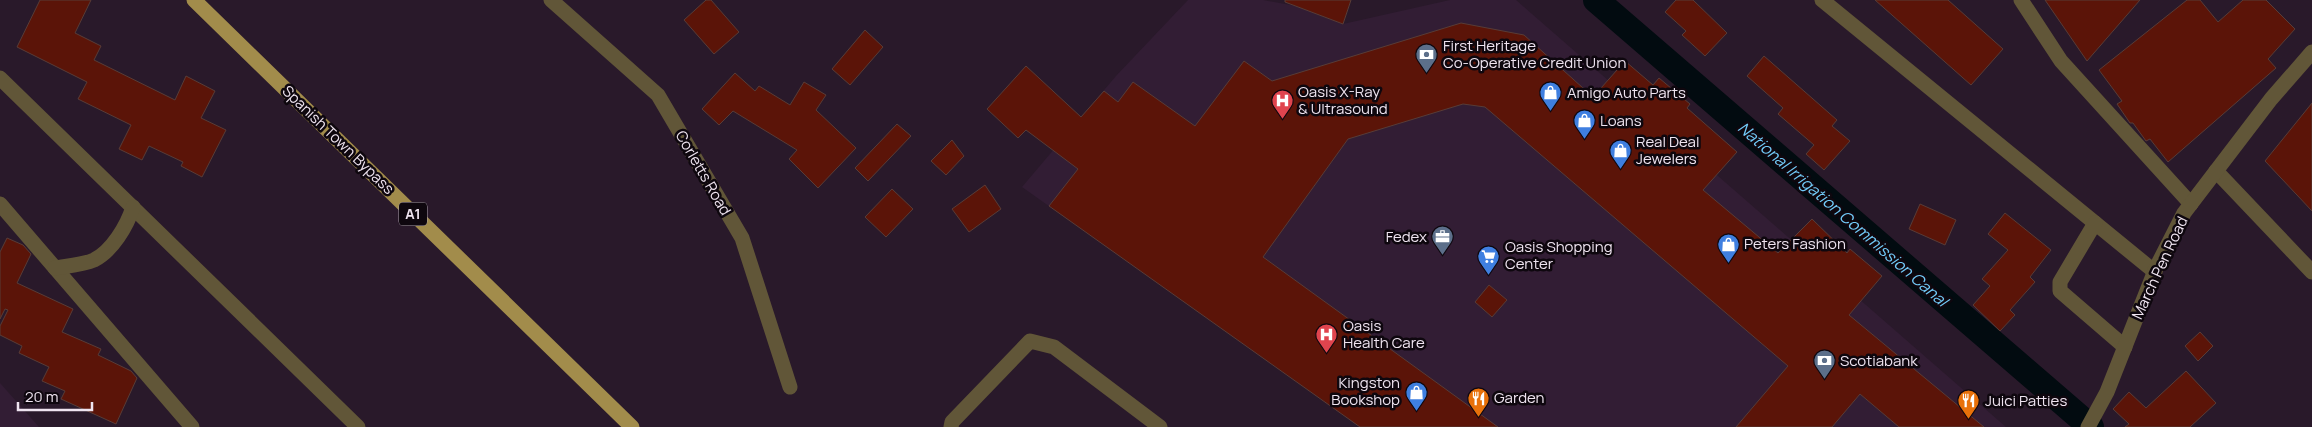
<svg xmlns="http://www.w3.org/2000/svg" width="2312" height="427" font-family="Manrope,sans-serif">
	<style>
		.built { fill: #321d34 }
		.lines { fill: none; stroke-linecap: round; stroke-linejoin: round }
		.canal { stroke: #020b10; stroke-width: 26 }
		.building { fill: #5b1408; stroke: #583c37 }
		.minor { stroke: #615638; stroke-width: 15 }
		.major { stroke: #a28c4b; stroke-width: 15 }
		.labels { text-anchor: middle; stroke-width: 5; stroke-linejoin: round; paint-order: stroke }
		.shield { fill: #0e070e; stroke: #aca2ac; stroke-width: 1 }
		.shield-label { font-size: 14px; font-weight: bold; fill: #efe4f0 }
		.poi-label { font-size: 15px; fill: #efe4f0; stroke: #0e070e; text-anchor: start }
		.street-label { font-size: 15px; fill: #efe4f0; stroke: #0e070e }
		.water-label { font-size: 16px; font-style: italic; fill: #72cbf9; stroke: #0e070e }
	</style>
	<rect width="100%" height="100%" fill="#29192a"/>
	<g class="built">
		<polygon points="1188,0 1263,0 1296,6 1343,24 1450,0 1516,0 2006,427 1360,427 1022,187 1116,76"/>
		<polygon points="0,383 39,427 0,427"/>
	</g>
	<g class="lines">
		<polyline class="canal" points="1596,0 2091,427"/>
	</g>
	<g class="building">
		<polygon points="40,0 91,0 75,33 101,46 94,60 175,100 186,76 215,91 201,118 226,130 202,177 181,166 183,162 149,146 142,160 119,149 131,125 78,99 87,82 17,47"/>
		<polygon points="706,0 711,0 739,32 714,54 684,20"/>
		<polygon points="1285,0 1351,0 1343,24 1285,2"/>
		<polygon points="1676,0 1693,0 1727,33 1705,56 1682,35 1686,31 1665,12"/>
		<polygon points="1875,0 1948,0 2003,49 1971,85"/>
		<polygon points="2045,0 2140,0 2087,61"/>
		<polygon points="2187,0 2200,0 2218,22 2243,0 2266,0 2295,29 2268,59 2276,68 2168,162 2150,139 2146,141 2133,123 2130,123 2117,104 2122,101 2099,70"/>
		<polygon points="1461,23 1524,35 1593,97 1625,61 1653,85 1659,78 1690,104 1687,108 1737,152 1703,190 1778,253 1812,219 1847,253 1850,249 1882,276 1849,315 1984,427 1899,427 1860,394 1832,427 1736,427 1788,366 1485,107 1463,104 1348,139 1263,257 1498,427 1360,427 1049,206 1078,169 1026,130 1018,138 987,109 1026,66 1081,117 1104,91 1118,102 1133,82 1195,126 1244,61 1272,81"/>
		<polygon points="865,30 883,47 850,85 832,69"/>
		<polygon points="1764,56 1837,120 1832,126 1850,141 1824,170 1806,154 1814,145 1778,114 1783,108 1747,76"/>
		<polygon points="735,73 755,91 759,86 790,105 804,82 826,95 816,110 856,148 818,188 789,159 797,150 733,111 719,125 702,109"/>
		<polygon points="2312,103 2312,211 2265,161"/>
		<polygon points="897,124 911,136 868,181 855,168"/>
		<polygon points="952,140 964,156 946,175 931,161"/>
		<polygon points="985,185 1001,209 969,232 952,209"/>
		<polygon points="892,189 913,209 886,237 865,217"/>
		<polygon points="1920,204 1956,220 1945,245 1909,229"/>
		<polygon points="2005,213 2051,250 2030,277 2035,282 2010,310 2015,315 2000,331 1973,305 1990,286 1982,279 2008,250 1988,234"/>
		<polygon points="7,238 23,245 31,254 17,283 73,309 62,332 101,349 98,355 131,371 137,378 116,424 61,399 65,391 42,381 49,367 19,353 22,346 0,335 0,326 8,310 5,309 0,319 0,252"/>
		<polygon points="1489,285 1507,300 1492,317 1475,302"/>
		<polygon points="2200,332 2213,346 2198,361 2185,346"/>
		<polygon points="2186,371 2216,403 2190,427 2125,427 2129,424 2113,409 2129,392 2146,408"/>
	</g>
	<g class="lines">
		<g class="minor">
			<polyline points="551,0 658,95 742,238 790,387"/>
			<polyline points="1822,0 2155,272"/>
			<polyline points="2021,0 2061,61 2191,204"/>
			<polyline points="0,78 358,427"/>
			<polyline points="2216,171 2312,272"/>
			<polyline points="0,204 192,427"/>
			<polyline points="2095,223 2060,282 2060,291 2125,347"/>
			<path d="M55,268C66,266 83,265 94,260C112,251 127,226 133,207"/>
			<polyline points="951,427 952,422 1030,341 1054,347 1160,427"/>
			<polyline points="2088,427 2107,392 2156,268 2184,213 2271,99 2312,52"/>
		</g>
		<polyline class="major" points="194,0 632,427"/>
	</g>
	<defs>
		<symbol id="bank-pin" viewBox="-11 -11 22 30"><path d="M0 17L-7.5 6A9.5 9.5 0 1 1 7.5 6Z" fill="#5c6f8a" stroke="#0e070e"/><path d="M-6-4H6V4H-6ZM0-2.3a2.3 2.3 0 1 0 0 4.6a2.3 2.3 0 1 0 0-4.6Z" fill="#fff"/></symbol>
		<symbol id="shop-pin" viewBox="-11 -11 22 30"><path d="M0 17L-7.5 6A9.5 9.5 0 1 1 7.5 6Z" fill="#3f7fe0" stroke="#0e070e"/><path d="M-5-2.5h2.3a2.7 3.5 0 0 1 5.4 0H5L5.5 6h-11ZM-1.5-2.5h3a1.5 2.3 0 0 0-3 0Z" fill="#fff"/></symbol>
		<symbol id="hospital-pin" viewBox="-11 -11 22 30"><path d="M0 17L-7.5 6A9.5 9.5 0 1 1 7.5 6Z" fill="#e0444e" stroke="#0e070e"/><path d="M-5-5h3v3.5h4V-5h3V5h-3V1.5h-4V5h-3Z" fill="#fff"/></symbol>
		<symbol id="office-pin" viewBox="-11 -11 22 30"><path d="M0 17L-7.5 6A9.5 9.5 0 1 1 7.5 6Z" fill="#5c6f8a" stroke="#0e070e"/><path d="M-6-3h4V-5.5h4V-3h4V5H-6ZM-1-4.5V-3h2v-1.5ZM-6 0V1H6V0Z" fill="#fff"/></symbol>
		<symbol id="supermarket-pin" viewBox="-11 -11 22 30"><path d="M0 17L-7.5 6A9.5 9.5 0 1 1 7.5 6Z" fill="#3f7fe0" stroke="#0e070e"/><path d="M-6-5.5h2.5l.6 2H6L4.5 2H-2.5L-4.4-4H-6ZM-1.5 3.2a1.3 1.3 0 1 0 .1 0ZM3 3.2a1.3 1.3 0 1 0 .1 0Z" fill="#fff"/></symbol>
		<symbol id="restaurant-pin" viewBox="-11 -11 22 30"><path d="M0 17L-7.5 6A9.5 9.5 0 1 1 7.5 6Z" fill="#e8710a" stroke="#0e070e"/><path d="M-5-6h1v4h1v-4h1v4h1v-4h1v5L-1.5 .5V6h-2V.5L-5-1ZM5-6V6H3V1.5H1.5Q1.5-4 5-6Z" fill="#fff"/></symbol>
	</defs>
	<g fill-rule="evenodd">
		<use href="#bank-pin" x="1414" y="42" width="25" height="34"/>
		<use href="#shop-pin" x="1538" y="80" width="25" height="34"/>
		<use href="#hospital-pin" x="1270" y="88" width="25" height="34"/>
		<use href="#shop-pin" x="1572" y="108" width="25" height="34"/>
		<use href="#shop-pin" x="1608" y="138" width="25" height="34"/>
		<use href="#office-pin" x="1430" y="224" width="25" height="34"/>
		<use href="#shop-pin" x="1716" y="232" width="25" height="34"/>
		<use href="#supermarket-pin" x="1476" y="244" width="25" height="34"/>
		<use href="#hospital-pin" x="1314" y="322" width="25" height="34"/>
		<use href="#bank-pin" x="1812" y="348" width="25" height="34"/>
		<use href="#shop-pin" x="1404" y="380" width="25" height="34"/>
		<use href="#restaurant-pin" x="1466" y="386" width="25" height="34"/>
		<use href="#restaurant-pin" x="1956" y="388" width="25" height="34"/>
	</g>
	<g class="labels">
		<rect class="shield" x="399" y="202.5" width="28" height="23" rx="4"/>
		<g class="shield-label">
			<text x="413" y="219">A1</text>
		</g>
		<g class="poi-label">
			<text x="1443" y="51">First Heritage<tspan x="1443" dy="17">Co-Operative Credit Union</tspan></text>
			<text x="1298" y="97">Oasis X-Ray<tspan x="1298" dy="17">&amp; Ultrasound</tspan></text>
			<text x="1567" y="98">Amigo Auto Parts</text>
			<text x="1600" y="126">Loans</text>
			<text x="1636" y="147">Real Deal<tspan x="1636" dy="17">Jewelers</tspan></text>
			<text x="1427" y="242" text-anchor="end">Fedex</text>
			<text x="1744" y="249">Peters Fashion</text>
			<text x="1505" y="252">Oasis Shopping<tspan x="1505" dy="17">Center</tspan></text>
			<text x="1343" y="331">Oasis<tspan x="1343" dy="17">Health Care</tspan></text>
			<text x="1840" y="366">Scotiabank</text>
			<text x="1400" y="388" text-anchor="end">Kingston<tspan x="1400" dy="17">Bookshop</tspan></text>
			<text x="1494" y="403">Garden</text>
			<text x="1985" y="406">Juici Patties</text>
		</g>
		<g class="street-label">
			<text transform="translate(338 140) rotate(44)" y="5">Spanish Town Bypass</text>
			<text transform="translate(703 173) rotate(60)" y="5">Corletts Road</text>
			<text transform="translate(2160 268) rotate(-65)" y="5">March Pen Road</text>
		</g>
		<g class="water-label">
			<text transform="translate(1843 214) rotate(41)" y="6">National Irrigation Commission Canal</text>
		</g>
	</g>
	<path d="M18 402v8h74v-8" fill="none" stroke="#efe4f0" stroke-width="2.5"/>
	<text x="25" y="402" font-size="15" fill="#efe4f0" stroke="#0e070e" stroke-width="4" paint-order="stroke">20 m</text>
</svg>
